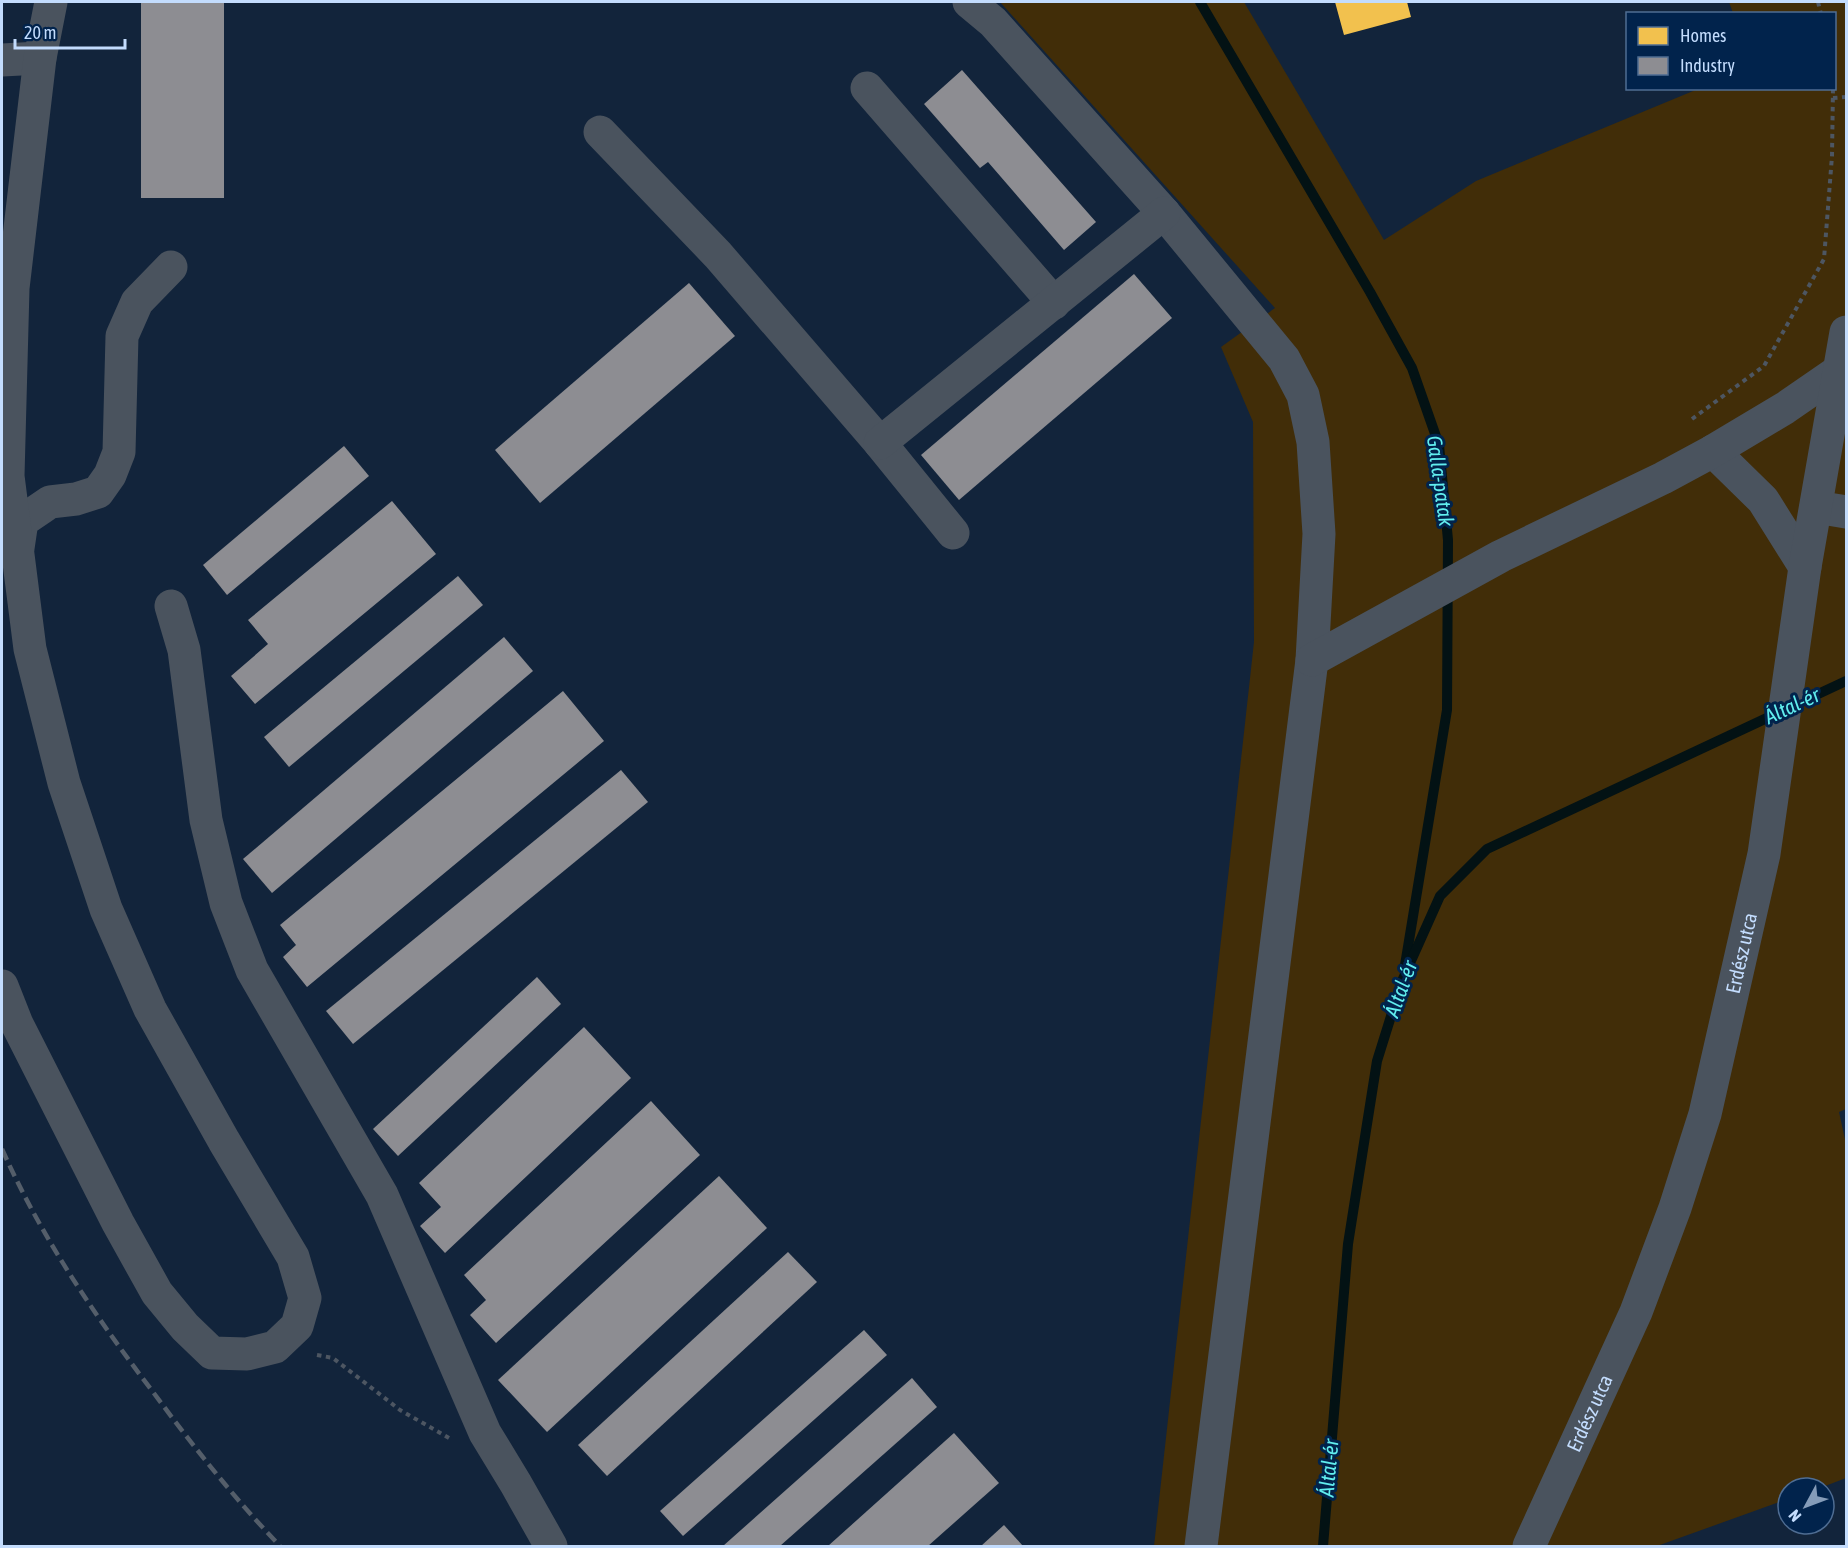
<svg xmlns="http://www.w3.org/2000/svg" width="1848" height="1548" font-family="'Asap Condensed',sans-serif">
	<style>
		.green { fill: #412d08 }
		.homes { fill: #f2c14e }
		.industry { fill: #8d8d92 }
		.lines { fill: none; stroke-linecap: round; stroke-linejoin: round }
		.stream { stroke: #031214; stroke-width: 10 }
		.path { stroke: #4d5662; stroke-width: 4; stroke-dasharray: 4.5 4.5; stroke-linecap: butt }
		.minor { stroke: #4a535e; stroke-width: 33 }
		.rail { stroke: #545e6a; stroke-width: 4.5; stroke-dasharray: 12 6; stroke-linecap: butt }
		.labels { text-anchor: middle; stroke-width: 6; stroke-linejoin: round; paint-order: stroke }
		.street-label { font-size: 20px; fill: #c3dcfd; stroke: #01234c }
		.water-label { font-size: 21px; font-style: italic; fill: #61eeef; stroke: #01234c }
	</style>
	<rect width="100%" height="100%" fill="#12243b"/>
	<polygon class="green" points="1000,2 1244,2 1384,240 1476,181 1698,89 1834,88 1834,14 1733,13 1729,2 1846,2 1846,1109 1839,1112 1846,1144 1846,1478 1820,1488 1788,1488 1788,1499 1657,1546 1154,1546 1254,642 1253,422 1221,347 1275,308"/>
	<polygon class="homes" points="1335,2 1407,2 1411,17 1344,35"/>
	<g class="industry">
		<rect x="141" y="2" width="83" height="196"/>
		<polygon points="962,70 1096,222 1064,250 988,162 980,168 924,104"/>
		<polygon points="1134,274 1172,318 959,500 921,455"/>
		<polygon points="689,283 735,336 540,503 495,450"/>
		<polygon points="344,446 369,476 227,595 203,565"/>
		<polygon points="392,501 436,554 255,704 231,676 268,644 248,620"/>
		<polygon points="458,576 483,605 289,767 264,737"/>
		<polygon points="504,637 533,671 272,893 243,859"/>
		<polygon points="563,691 604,741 307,987 283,957 296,945 280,925"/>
		<polygon points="621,770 648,802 353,1044 326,1011"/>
		<polygon points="537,977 561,1004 398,1156 373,1129"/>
		<polygon points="584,1027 631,1078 445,1253 420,1226 441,1207 419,1183"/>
		<polygon points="651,1101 700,1155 496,1343 470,1315 486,1300 464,1275"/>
		<polygon points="719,1176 767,1228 547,1432 498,1380"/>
		<polygon points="788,1252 817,1282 607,1476 578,1445"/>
		<polygon points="864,1330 887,1355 683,1536 660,1511"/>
		<polygon points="912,1378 937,1407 780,1546 723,1546"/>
		<polygon points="954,1433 999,1483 928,1546 828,1546"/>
		<polygon points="1004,1525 1023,1546 981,1546"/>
	</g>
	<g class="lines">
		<g class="stream">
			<polyline points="1200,2 1370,292 1412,368 1439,445 1448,540 1447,710 1405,965"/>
			<polyline points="1323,1546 1348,1244 1377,1061 1402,981 1440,896 1487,849 1846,681"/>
		</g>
		<g class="path">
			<polyline points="1818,2 1821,14"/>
			<polyline points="1833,98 1846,97"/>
			<polyline points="1692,419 1764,366 1824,259 1832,156 1833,88"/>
			<polyline points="317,1355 333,1358 400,1410 449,1438"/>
		</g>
		<g class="minor">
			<polyline points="969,2 993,22 1164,213 1284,359 1303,395 1313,442 1319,534 1312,660 1201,1546"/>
			<polyline points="2,60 40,58"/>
			<polyline points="867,88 1054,303"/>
			<polyline points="600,132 718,255 880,443 953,533"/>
			<polyline points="880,443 1164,213"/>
			<polyline points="1713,451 1763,500 1805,567"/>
			<polyline points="1816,507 1846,512"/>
			<polyline points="18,548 22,521 50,502 76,499 98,492 110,475 119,452 122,336 137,302 171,267"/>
			<polyline points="171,606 184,650 206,820 226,903 252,970 382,1195 485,1433 516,1484 551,1546"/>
			<polyline points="1312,660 1501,556 1663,478 1713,451 1785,408 1840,370"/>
			<polyline points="2,986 17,1024 118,1223 157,1293 185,1327 212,1353 247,1354 275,1347 297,1326 305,1298 293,1257 224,1141 150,1009 106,909 64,783 30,649 8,476 13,288 40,58 51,2"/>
			<path id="s1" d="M1529,1546L1636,1312L1675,1208L1705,1114L1764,854L1805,567L1846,332"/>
		</g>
		<path class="rail" d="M2,1149C41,1237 95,1316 153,1392C193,1446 234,1498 280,1546"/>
	</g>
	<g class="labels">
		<g class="street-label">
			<text dy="7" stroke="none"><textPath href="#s1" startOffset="632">Erdész utca</textPath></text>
			<text dy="7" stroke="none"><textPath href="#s1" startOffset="146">Erdész utca</textPath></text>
		</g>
		<g class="water-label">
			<text transform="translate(1440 481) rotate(82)" y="7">Galla-patak</text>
			<text transform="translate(1792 706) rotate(-25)" y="7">Által-ér</text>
			<text transform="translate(1401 989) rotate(-70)" y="7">Által-ér</text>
			<text transform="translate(1329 1468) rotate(-85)" y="7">Által-ér</text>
		</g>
	</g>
	<rect width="1848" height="1548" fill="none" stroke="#c3dcfd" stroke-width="6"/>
	<rect x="1626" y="12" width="210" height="78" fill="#01234c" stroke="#4f6d93" stroke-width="1.5"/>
	<rect x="1638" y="27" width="30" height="18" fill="#f2c14e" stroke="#4f6d93" stroke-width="1.5"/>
	<text x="1680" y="42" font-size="18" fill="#c3dcfd">Homes</text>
	<rect x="1638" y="57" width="30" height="18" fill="#8d8d92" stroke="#4f6d93" stroke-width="1.5"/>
	<text x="1680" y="72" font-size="18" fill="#c3dcfd">Industry</text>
	<g transform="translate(1806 1506) rotate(229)"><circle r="28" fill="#01234c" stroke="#4f6d93" stroke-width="1.5"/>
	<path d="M0-4.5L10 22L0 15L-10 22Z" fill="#859cb9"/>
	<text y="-9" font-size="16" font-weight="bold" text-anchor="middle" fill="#c3dcfd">N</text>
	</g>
	<path d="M15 39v9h110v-9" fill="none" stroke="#c3dcfd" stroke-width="3"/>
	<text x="24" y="39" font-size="18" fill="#c3dcfd" stroke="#01234c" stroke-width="4.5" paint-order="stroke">20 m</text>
</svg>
